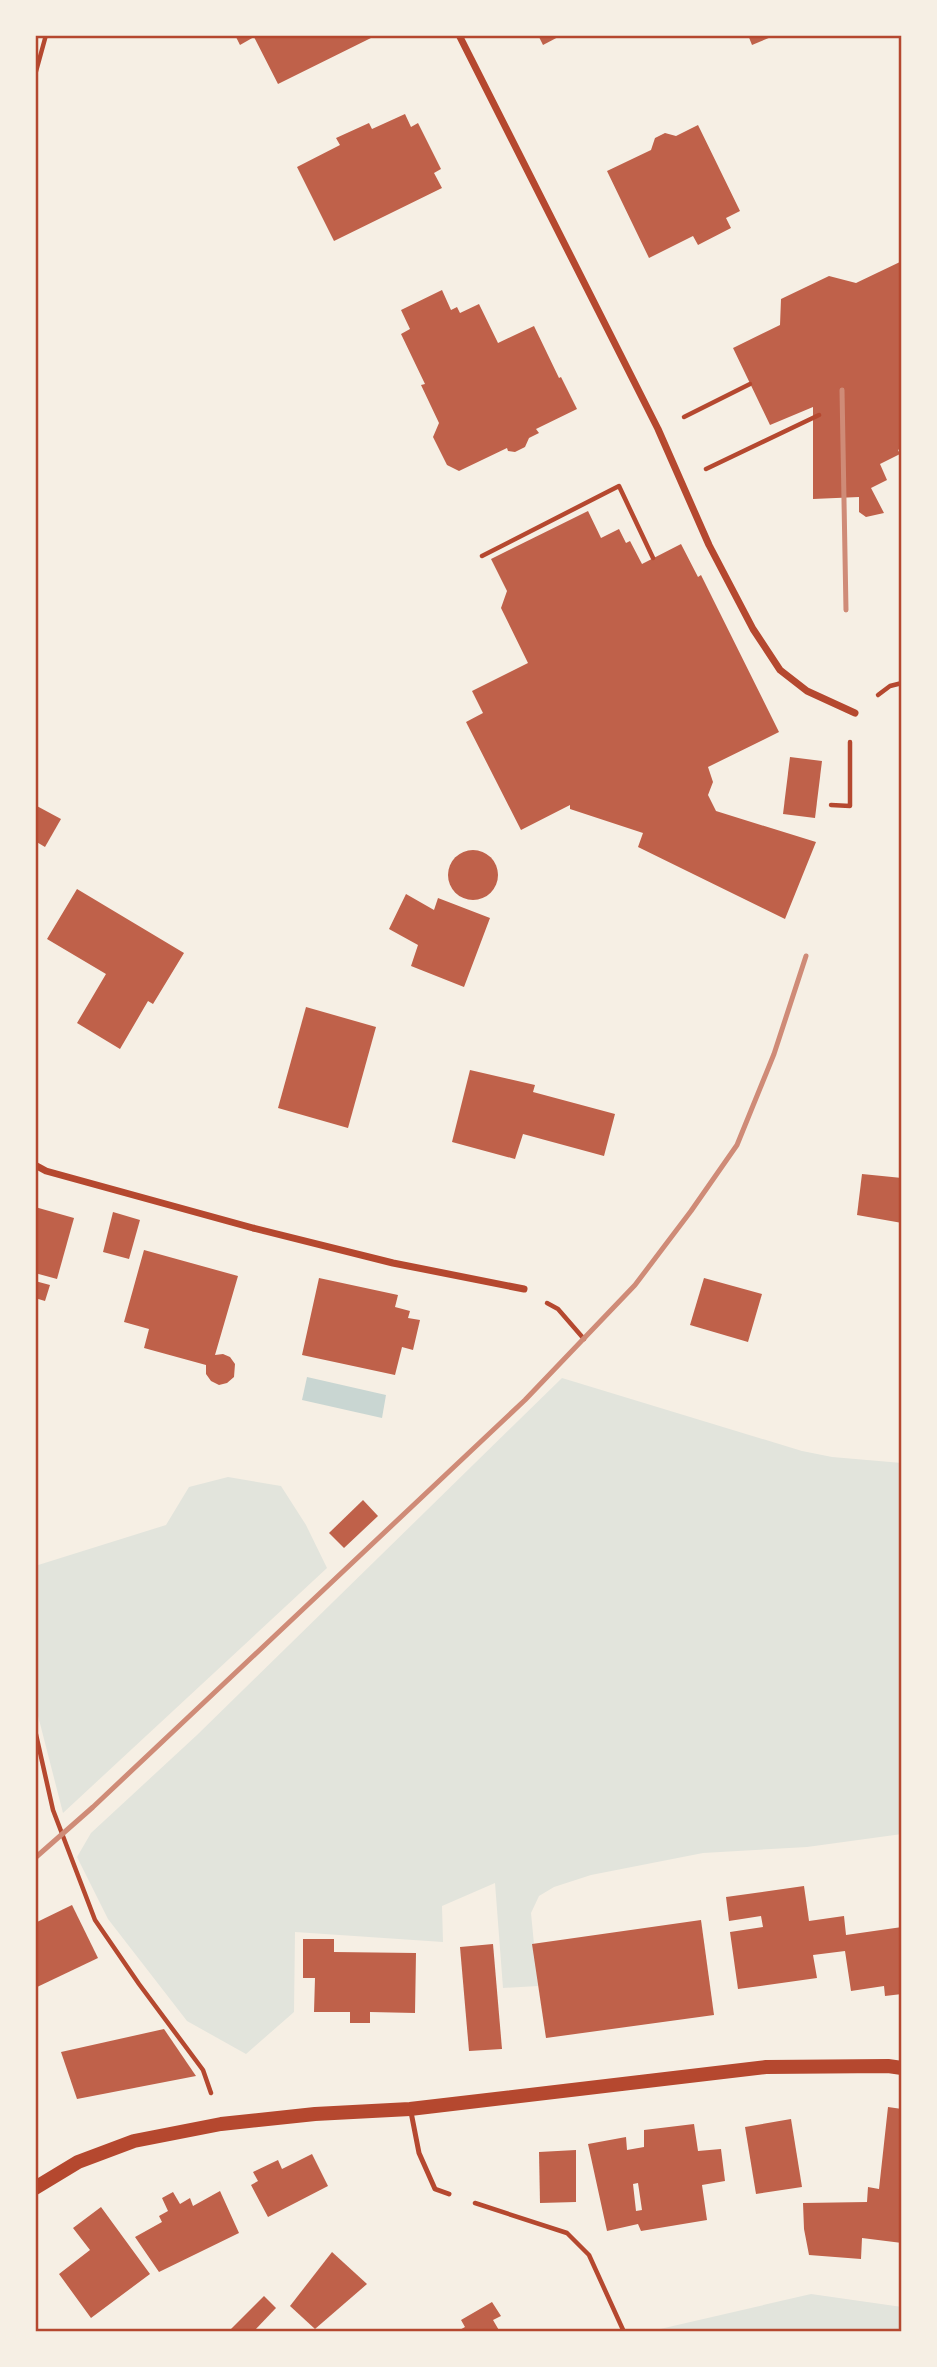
<svg xmlns="http://www.w3.org/2000/svg" width="937" height="2367" font-family="Commissioner,sans-serif">
	<style>
		.green { fill: #e2e4dc }
		.water { fill: #c9d6d2 }
		.building { fill: #bf614a; fill-rule: evenodd }
		.lines { fill: none; stroke-linecap: round; stroke-linejoin: round }
		.path { stroke: #b5482f; stroke-width: 4.5 }
		.service { stroke: #b5482f; stroke-width: 5 }
		.minor { stroke: #b5482f; stroke-width: 7 }
		.secondary { stroke: #b5482f; stroke-width: 14 }
		.rail { stroke: #cf8b77; stroke-width: 5 }
		.neatline { fill: none; stroke: #b5482f; stroke-width: 2.5 }
	</style>
	<rect width="100%" height="100%" fill="#f6efe4"/>
	<g class="green">
		<polygon points="562,1378 802,1451 832,1457 902,1463 902,1834 807,1847 703,1853 591,1875 554,1887 539,1896 531,1913 538,1986 503,1988 495,1883 442,1906 443,1942 295,1932 294,2012 246,2054 187,2021 108,1919 77,1857 91,1833 197,1735"/>
		<polygon points="228,1477 281,1486 306,1525 327,1568 63,1813 35,1704 35,1566 166,1525 189,1487"/>
		<polygon points="811,2294 902,2307 902,2332 647,2332"/>
	</g>
	<polygon class="water" points="307,1377 386,1395 382,1418 302,1400"/>
	<g class="building">
		<polygon points="235,35 377,35 278,84 254,37 240,45"/>
		<polygon points="538,35 562,35 543,45"/>
		<polygon points="748,35 776,35 752,45"/>
		<polygon points="405,114 411,127 418,123 441,169 434,173 442,188 334,241 297,167 340,145 336,138 369,123 372,129"/>
		<polygon points="698,125 740,211 726,218 731,228 698,245 693,236 649,258 607,171 651,150 655,138 665,133 676,136"/>
		<polygon points="902,261 902,428 899,429 902,435 902,447 898,450 900,454 880,464 887,480 871,488 884,513 866,517 859,512 859,497 813,499 813,407 770,425 733,348 780,325 781,299 829,276 856,283"/>
		<polygon points="442,290 451,310 457,307 460,313 479,304 498,343 534,326 559,378 561,377 577,409 536,429 539,433 529,438 525,447 515,452 508,451 507,448 459,471 447,465 433,437 439,423 421,385 425,384 401,334 410,329 401,310"/>
		<polygon points="588,511 601,538 619,529 626,543 630,541 642,564 681,544 698,577 701,575 779,732 708,767 713,782 708,795 716,811 816,842 785,919 638,847 643,833 570,809 570,805 521,830 466,722 483,713 472,691 528,663 501,608 507,591 491,559"/>
		<polygon points="790,757 822,761 815,818 783,814"/>
		<polygon points="35,805 61,819 45,847 35,841"/>
		<circle cx="473" cy="875" r="25"/>
		<polygon points="77,889 184,953 153,1004 148,1001 120,1049 77,1023 106,974 47,939"/>
		<polygon points="406,894 434,910 438,898 490,918 464,987 411,966 418,945 389,929"/>
		<polygon points="306,1007 376,1027 348,1128 278,1108"/>
		<polygon points="470,1070 535,1085 533,1092 615,1114 604,1156 523,1134 515,1159 452,1142"/>
		<polygon points="862,1174 902,1178 902,1223 857,1215"/>
		<polygon points="35,1207 74,1218 57,1279 35,1273"/>
		<polygon points="113,1212 140,1220 129,1259 103,1252"/>
		<polygon points="144,1250 238,1276 215,1355 223,1354 230,1357 235,1364 234,1377 227,1383 219,1385 211,1381 206,1374 206,1365 144,1348 149,1329 124,1322"/>
		<polygon points="319,1278 398,1295 395,1307 410,1311 408,1318 420,1320 413,1350 402,1347 395,1375 302,1355"/>
		<polygon points="704,1278 762,1294 748,1342 690,1325"/>
		<polygon points="35,1281 50,1285 45,1301 35,1298"/>
		<polygon points="363,1500 378,1516 344,1548 329,1533"/>
		<polygon points="804,1886 809,1921 844,1916 846,1935 902,1927 902,1994 885,1996 884,1986 851,1991 845,1951 813,1955 817,1978 738,1989 730,1932 763,1927 761,1916 729,1921 726,1897"/>
		<polygon points="72,1905 98,1958 35,1988 35,1923"/>
		<polygon points="701,1920 714,2015 546,2038 532,1944"/>
		<polygon points="303,1939 334,1939 334,1952 416,1953 415,2013 370,2012 370,2023 350,2023 350,2012 314,2012 315,1978 303,1978"/>
		<polygon points="493,1944 502,2049 469,2051 460,1947"/>
		<polygon points="164,2029 196,2076 77,2099 61,2052"/>
		<polygon points="888,2107 902,2109 902,2243 862,2238 861,2259 809,2255 804,2229 803,2203 867,2202 868,2187 879,2189"/>
		<polygon points="791,2119 802,2187 756,2194 745,2127"/>
		<path d="M694,2124L698,2151L721,2149L725,2181L702,2185L707,2220L641,2231L638,2224L607,2231L588,2144L626,2137L627,2150L644,2147V2130ZM638,2183L642,2210L636,2211L633,2184Z"/>
		<polygon points="576,2150 576,2202 540,2203 539,2152"/>
		<polygon points="312,2154 328,2186 268,2217 251,2185 258,2181 253,2172 278,2160 282,2169"/>
		<polygon points="220,2191 239,2233 159,2272 135,2237 162,2222 159,2216 168,2211 162,2198 173,2192 180,2204 190,2198 193,2206"/>
		<polygon points="101,2207 150,2274 91,2318 59,2274 90,2250 73,2228"/>
		<polygon points="332,2252 367,2284 315,2329 290,2306"/>
		<polygon points="264,2296 276,2308 253,2332 228,2332"/>
		<polygon points="492,2302 501,2316 493,2320 500,2332 456,2332 465,2327 461,2320"/>
	</g>
	<g class="lines">
		<g class="path">
			<polyline points="35,75 46,35"/>
			<polyline points="684,417 750,384"/>
			<polyline points="706,469 819,415"/>
			<polyline points="482,556 619,486 653,558"/>
			<polyline points="878,695 890,686 902,683"/>
			<polyline points="831,805 850,806 850,742"/>
			<polyline points="547,1303 558,1309 584,1339"/>
			<polyline points="35,1730 53,1810 95,1920 139,1984 203,2070 211,2093"/>
			<polyline points="475,2203 567,2233 589,2255 624,2332"/>
		</g>
		<polyline class="service" points="411,2112 419,2153 435,2189 449,2194"/>
		<g class="minor">
			<polyline points="459,35 658,429 709,545 753,629 780,670 807,691 855,713"/>
			<polyline points="35,1165 46,1171 253,1228 393,1263 524,1289"/>
		</g>
		<polyline class="secondary" points="35,2188 78,2162 134,2141 221,2124 315,2114 410,2109 766,2067 888,2066 902,2068"/>
		<g class="rail">
			<polyline points="842,390 846,610"/>
			<polyline points="35,1858 93,1807 525,1400 635,1285 691,1211 737,1145 774,1054 806,956"/>
		</g>
	</g>
	<rect width="937" height="2367" fill="none" stroke="#f6efe4" stroke-width="74"/>
	<rect x="37" y="37" width="863" height="2293" class="neatline"/>
</svg>
